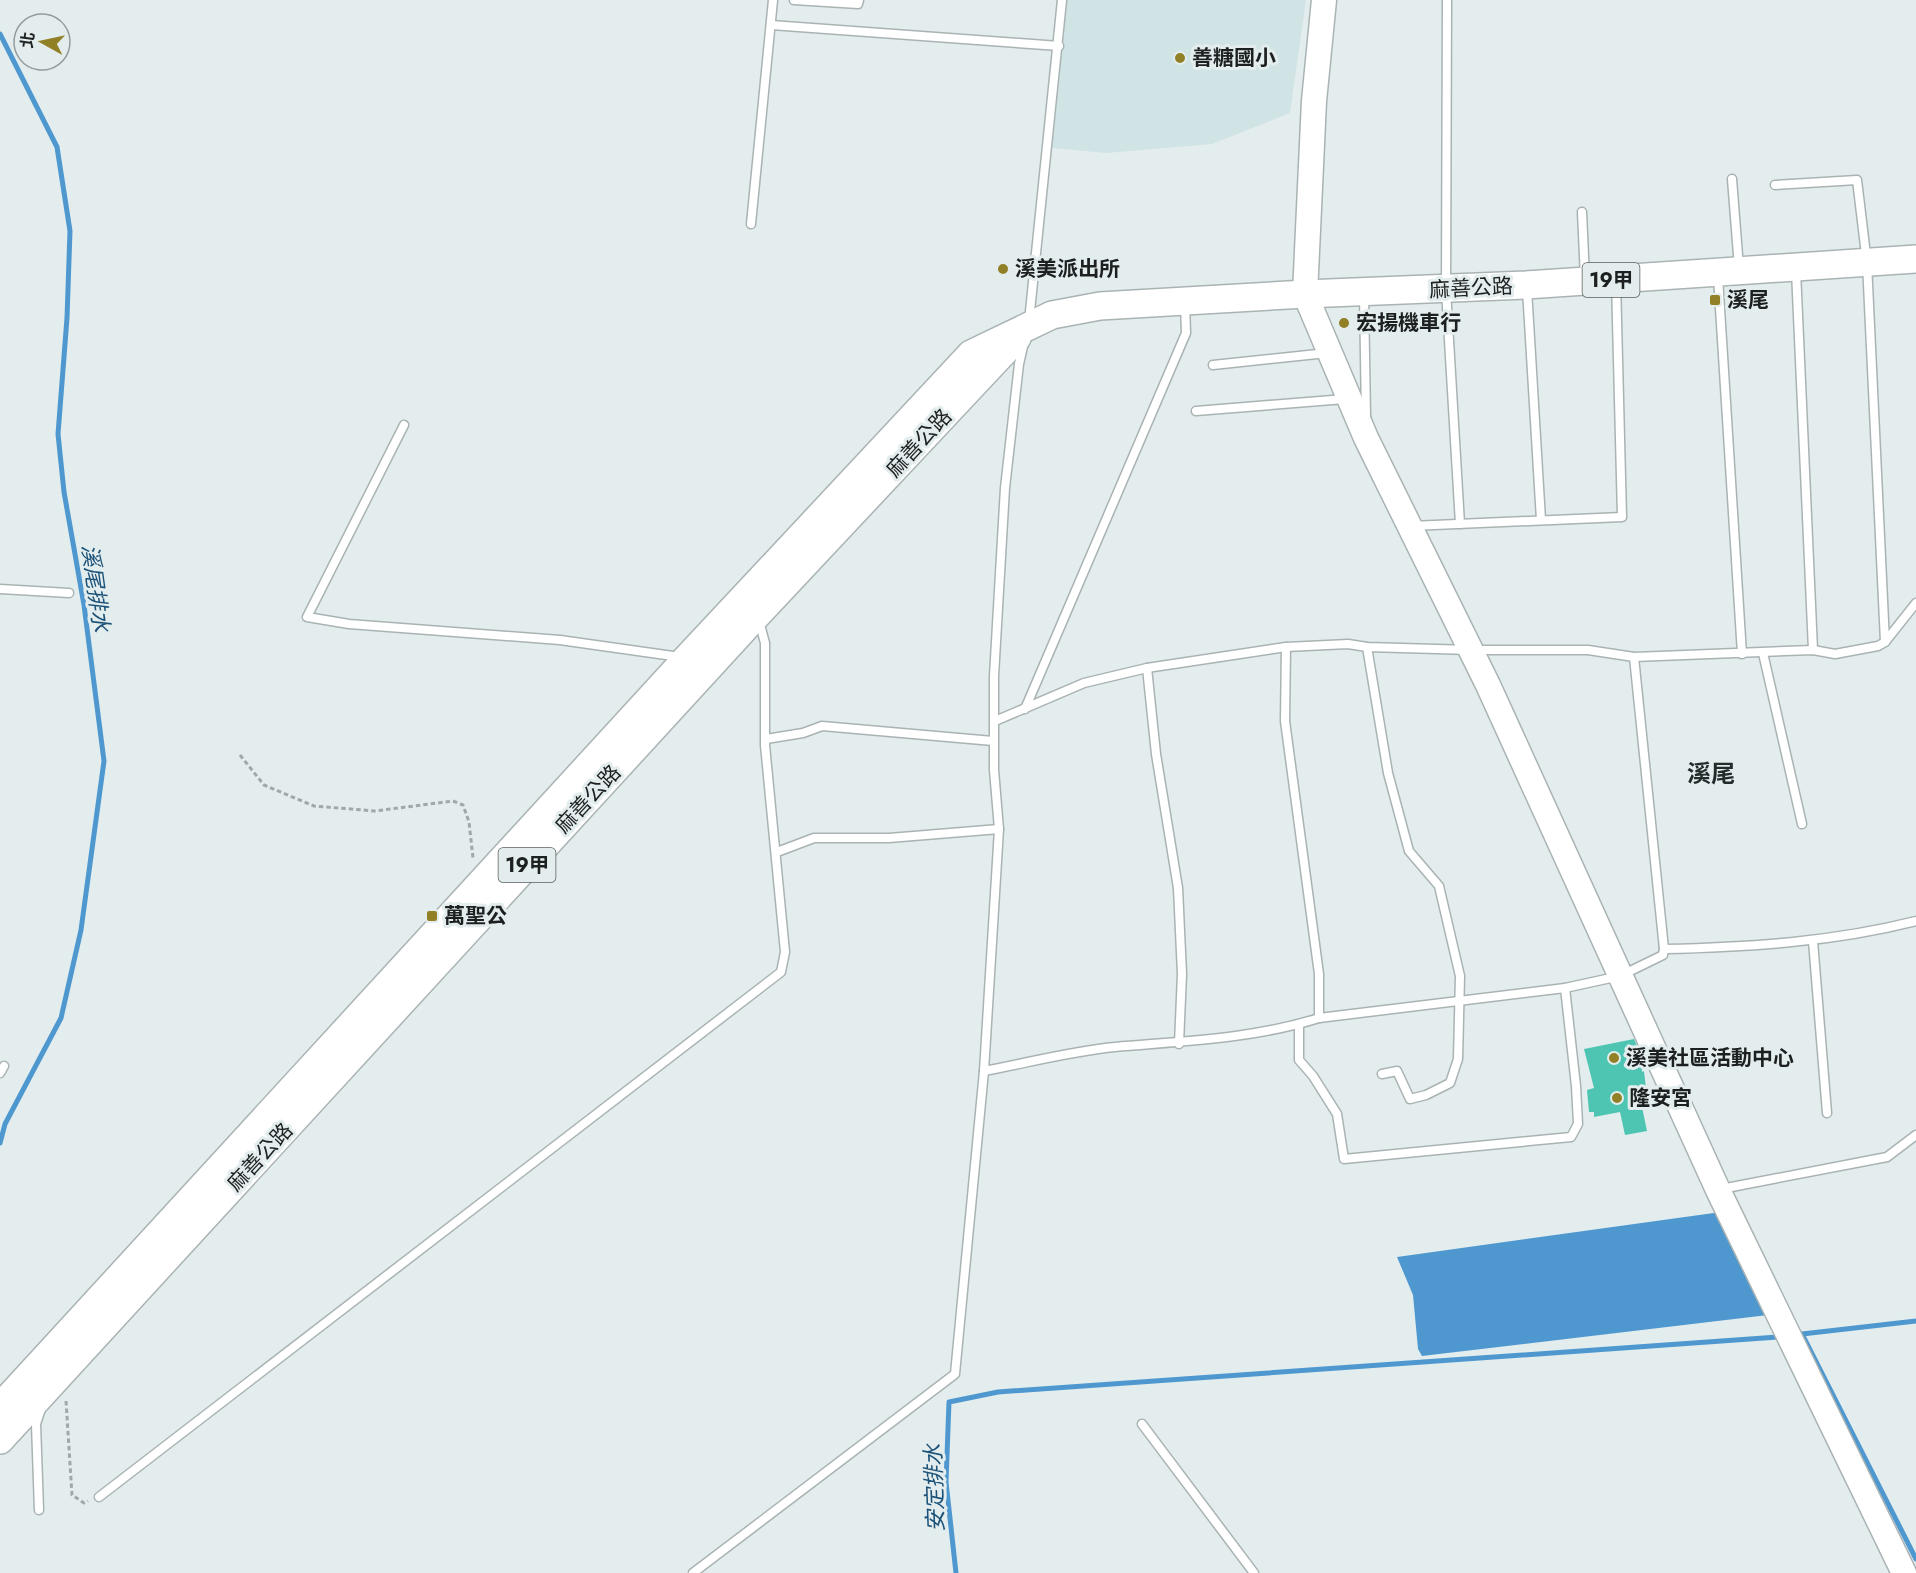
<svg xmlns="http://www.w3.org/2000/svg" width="1916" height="1573" font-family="Jost,'Noto Sans TC',sans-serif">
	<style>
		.built { fill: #d0e3e5 }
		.water { fill: #4e98cf }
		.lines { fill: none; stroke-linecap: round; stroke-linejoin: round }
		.stream { stroke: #4e98cf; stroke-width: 5 }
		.building { fill: #4ec5b2 }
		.lane-casing { stroke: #aab3b3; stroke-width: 11 }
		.secondary-casing { stroke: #aab3b3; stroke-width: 27 }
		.primary-casing { stroke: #aab3b3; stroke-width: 30 }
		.path { stroke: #a1a8a9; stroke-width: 3; stroke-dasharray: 4.5 3; stroke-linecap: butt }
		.lane { stroke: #fff; stroke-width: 8 }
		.secondary { stroke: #fff; stroke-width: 24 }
		.primary { stroke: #fff; stroke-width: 27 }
		.poi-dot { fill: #928027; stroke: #e3edee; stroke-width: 2 }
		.labels { text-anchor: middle; stroke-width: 6; stroke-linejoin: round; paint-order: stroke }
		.shield { fill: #e3edee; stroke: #585e5e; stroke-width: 1.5 }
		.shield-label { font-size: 20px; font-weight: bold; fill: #1d2021 }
		.poi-label { font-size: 21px; font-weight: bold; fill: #1d2021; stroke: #e3edee; text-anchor: start }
		.street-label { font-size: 21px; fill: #1d2021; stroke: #e3edee }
		.water-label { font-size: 22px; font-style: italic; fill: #1c5278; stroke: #e3edee }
		.quarter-label { font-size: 24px; font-weight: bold; fill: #232b2b; stroke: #e3edee }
	</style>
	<rect width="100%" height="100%" fill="#e3edee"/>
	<polygon class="built" points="1067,0 1306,0 1290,113 1212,144 1106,153 1052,148"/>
	<polygon class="water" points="1721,1212 1768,1315 1422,1356 1418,1349 1413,1295 1397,1257"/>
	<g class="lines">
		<g class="stream">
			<polyline points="0,34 57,147 70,231 67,318 58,434 64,492 84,605 104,761 81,930 61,1018 5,1124 0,1143"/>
			<polyline points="1916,1321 1802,1334 1916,1559"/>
			<polyline points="956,1573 946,1482 949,1402 998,1392 1778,1337"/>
		</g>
	</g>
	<polygon class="building" points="1634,1039 1641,1055 1642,1072 1644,1071 1648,1106 1642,1107 1647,1131 1625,1135 1620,1112 1594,1117 1594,1112 1589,1112 1587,1090 1594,1088 1584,1049"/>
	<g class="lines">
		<defs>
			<g id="lane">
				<polyline points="794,0 858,4 859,0"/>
				<polyline points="1447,0 1446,290 1460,524"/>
				<polyline points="771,25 1059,46"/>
				<polyline points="1732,179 1739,268"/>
				<polyline points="1775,185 1857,180 1867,263 1885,642"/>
				<polyline points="1582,212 1585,278"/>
				<polyline points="751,224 773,0"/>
				<polyline points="1796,271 1813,650"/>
				<polyline points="1718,277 1742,654"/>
				<polyline points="1527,289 1541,520"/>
				<polyline points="1364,295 1366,417"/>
				<polyline points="1029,321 1062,0"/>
				<polyline points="1213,365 1327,353"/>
				<polyline points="1196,411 1345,399"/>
				<polyline points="404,425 307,617 349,624 560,640 680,657"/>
				<polyline points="1411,526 1622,517 1616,281"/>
				<polyline points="0,589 69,593"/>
				<polyline points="1286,647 1285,721 1319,974 1319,1018"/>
				<polyline points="1367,647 1388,773 1409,851 1439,886 1460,976 1458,1059 1450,1083 1426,1095 1410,1099 1397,1071 1382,1074"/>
				<polyline points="1763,653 1802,824"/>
				<polyline points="1634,657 1664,949"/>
				<polyline points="1147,668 1156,754 1178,888 1182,974 1179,1044"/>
				<polyline points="1025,709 1186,333 1185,304"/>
				<polyline points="995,721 1084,683 1147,668 1286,647 1348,644 1367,647 1471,650 1588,650 1634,657 1813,650 1835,654 1878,646 1885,642 1916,603"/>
				<polyline points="766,739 803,733 822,726 993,741"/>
				<polyline points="777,852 814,838 889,838 999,829"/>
				<polyline points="1813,941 1827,1113"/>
				<polyline points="1299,1025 1299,1060 1313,1076 1337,1114 1344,1159 1571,1137 1578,1124 1576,1086 1565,988"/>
				<path d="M984,1071C1027,1063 1072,1051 1115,1047C1183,1041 1253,1039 1319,1018L1565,988L1620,976L1663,955L1664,949C1750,947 1833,942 1916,921"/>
				<polyline points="0,1073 4,1066"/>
				<polyline points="1721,1189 1887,1157 1916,1135"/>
				<polyline points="1142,1424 1254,1573"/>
				<polyline points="99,1497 781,972 785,952 765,745 765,643 759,621"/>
				<polyline points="39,1510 36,1424 41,1409"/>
				<polyline points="693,1573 955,1374 984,1071 999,829 994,770 994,676 1005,488 1019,364 1024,342"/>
			</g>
			<polyline id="secondary" points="1324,0 1314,101 1305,294 1366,438 1488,685 1718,1190 1904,1573"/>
			<g id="primary">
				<polyline points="0,1407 687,658 971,354 1052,315 1100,306 1305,294 1526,285 1916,259"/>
				<polyline points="0,1440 757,615 1017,338"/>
			</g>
		</defs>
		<use href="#lane" class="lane-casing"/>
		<use href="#secondary" class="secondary-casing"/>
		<use href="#primary" class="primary-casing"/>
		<g class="path">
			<polyline points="240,755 264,785 314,806 375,811 453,801 463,805 469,822 473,858"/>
			<polyline points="66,1401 72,1495 84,1503 88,1501"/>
		</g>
		<use href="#lane" class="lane"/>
		<use href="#secondary" class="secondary"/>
		<use href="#primary" class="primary"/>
	</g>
	<g class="poi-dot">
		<circle cx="1180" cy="58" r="6"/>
		<circle cx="1003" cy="269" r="6"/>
		<rect x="1709" y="294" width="12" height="12" rx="3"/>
		<circle cx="1344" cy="323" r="6"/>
		<rect x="426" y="910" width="12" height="12" rx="3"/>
		<circle cx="1614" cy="1058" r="6"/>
		<circle cx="1617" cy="1098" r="6"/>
	</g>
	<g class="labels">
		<g class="shield">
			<rect x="1582.5" y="263" width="57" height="34" rx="4.5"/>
			<rect x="498.5" y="848" width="57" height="34" rx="4.5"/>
		</g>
		<g class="shield-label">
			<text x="1611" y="287">19甲</text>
			<text x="527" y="872">19甲</text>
		</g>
		<g class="poi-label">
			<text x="1192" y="65">善糖國小</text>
			<text x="1015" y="276">溪美派出所</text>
			<text x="1727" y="307">溪尾</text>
			<text x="1356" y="330">宏揚機車行</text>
			<text x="444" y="923">萬聖公</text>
			<text x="1626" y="1065">溪美社區活動中心</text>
			<text x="1629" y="1105">隆安宮</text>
		</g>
		<g class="street-label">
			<text transform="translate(1471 288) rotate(-3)" y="7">麻善公路</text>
			<text transform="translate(919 443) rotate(-47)" y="7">麻善公路</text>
			<text transform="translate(588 799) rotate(-47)" y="7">麻善公路</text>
			<text transform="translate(260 1157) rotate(-47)" y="7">麻善公路</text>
		</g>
		<g class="water-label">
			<text transform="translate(96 588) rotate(82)" y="8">溪尾排水</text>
			<text transform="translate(934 1488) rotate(-92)" y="8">安定排水</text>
		</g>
		<g class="quarter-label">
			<text x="1711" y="782">溪尾</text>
		</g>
	</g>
	<g transform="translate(42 42) rotate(278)"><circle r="28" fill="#e3edee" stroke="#949b9c" stroke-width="1.5"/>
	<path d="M0-4.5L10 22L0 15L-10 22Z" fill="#928027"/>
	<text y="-9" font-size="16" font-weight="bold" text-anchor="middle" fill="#1d2021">北</text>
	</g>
</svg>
